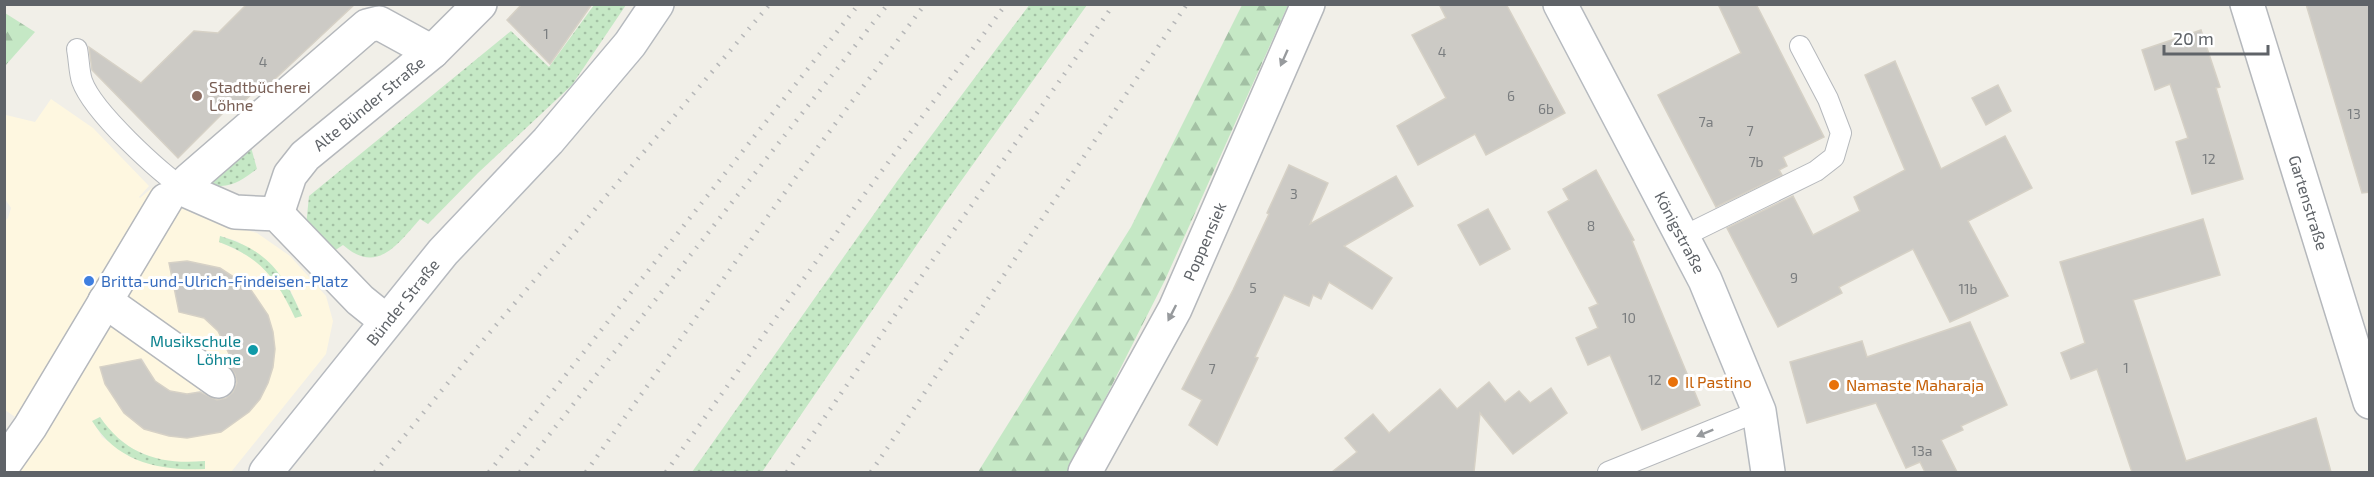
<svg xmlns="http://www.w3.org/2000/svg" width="2374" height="477" font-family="'Exo 2',sans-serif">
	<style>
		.commercial { fill: #fef7e0; fill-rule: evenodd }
		.grass { fill: url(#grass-dots) }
		.forest { fill: url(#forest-firs) }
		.building { fill: #cccac5; stroke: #d6d1c6; stroke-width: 1.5 }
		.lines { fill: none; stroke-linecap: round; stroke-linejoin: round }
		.lane-casing { stroke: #b5b8bc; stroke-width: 22 }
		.street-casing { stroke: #b5b8bc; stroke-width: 36 }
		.secondary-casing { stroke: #b6babf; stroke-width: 36 }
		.lane { stroke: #fff; stroke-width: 20 }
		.street { stroke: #fff; stroke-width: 33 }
		.secondary { stroke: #fff; stroke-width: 33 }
		.rail { stroke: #b6b7b8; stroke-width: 4.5; stroke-dasharray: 1.5 8; stroke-linecap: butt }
		.oneway { fill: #979a9d }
		.education-dot { fill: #8d6e63; stroke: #fff; stroke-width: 2 }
		.shop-dot { fill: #3f7fe0; stroke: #fff; stroke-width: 2 }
		.culture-dot { fill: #0f9aa8; stroke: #fff; stroke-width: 2 }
		.food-dot { fill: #e8710a; stroke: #fff; stroke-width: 2 }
		.labels { text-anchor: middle; stroke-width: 6; stroke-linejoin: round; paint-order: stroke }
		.number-label { font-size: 14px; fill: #7a7d7f }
		.education-label { font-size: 16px; fill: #785e54; stroke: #fff; text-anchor: start }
		.street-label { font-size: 16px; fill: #5f6368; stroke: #fff }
		.shop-label { font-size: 16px; fill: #366cbe; stroke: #fff; text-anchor: start }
		.culture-label { font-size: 16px; fill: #0d838f; stroke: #fff; text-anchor: end }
		.food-label { font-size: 16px; fill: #c56008; stroke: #fff; text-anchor: start }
	</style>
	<defs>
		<pattern id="grass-dots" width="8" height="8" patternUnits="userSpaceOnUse" patternTransform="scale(1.5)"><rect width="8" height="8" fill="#c5e8c5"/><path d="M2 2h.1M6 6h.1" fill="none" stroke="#a3c0a4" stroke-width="1.8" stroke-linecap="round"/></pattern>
		<pattern id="forest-firs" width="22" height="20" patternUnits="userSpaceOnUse" patternTransform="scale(1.5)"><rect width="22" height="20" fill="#c5e8c5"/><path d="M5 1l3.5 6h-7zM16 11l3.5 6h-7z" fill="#a3c0a4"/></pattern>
	</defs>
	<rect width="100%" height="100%" fill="#f1efe8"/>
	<path class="commercial" d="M51,99L93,128L149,186L139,197L140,198L153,187L166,200L199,216L257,233L290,256L326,296L333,321L326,354L231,472H12L37,432L5,410L4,222L8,218L11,208L5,199L4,117L6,115L35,122ZM220,236L237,241L270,263L289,287L302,316L295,317L284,294L270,273L251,257L220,242ZM187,261L220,268L249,287L268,315L273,332L275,349L273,367L268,383L260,399L249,412L221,432L187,438L153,432L137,424L124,413L105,384L100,367L143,359L150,374L162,387L170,391L187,394L203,390L223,374L227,367L231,350L228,333L220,336L214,326L204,318L169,263ZM100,417L110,432L131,448L155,459L180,463L205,461V468L132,458L102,437L93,421Z"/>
	<g class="grass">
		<polygon points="1030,4 1087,5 946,202 762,472 692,472 898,180"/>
		<path d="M594,5H626L572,85L478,173L428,224L420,219C397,245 377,275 343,245L331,253L306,226L309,196L511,31L549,67Z"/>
		<path d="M249,140L257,169C243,179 231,189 213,185L209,179Z"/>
		<path d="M220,236C267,250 283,272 302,316L295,318C277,279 260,257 219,242Z"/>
		<path d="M100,417C126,455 161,465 205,461V469C160,471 118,463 92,421Z"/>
	</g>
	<g class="forest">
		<polygon points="1242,5 1288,5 1165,280 1068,472 978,472 1131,227"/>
		<polygon points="5,13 35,32 5,66 4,66"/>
	</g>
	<g class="building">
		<polygon points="247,4 355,4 260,93 257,89 236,109 232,104 178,158 92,70 89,47 141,83 194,31 218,33"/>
		<polygon points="522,4 592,4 550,64 507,20"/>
		<polygon points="1439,4 1506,4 1565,113 1486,155 1475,134 1418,165 1397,126 1446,98 1412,35 1446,18"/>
		<polygon points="1718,4 1756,4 1824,137 1783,157 1787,166 1779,170 1782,175 1716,207 1658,95 1741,53"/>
		<polygon points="2306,4 2370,4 2370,192 2362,193"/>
		<polygon points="2201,30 2220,87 2216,88 2243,179 2192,194 2176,142 2188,138 2170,84 2155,90 2142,50"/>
		<polygon points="1895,61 1941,169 2005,136 2032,188 1968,221 2008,296 1950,322 1913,249 1839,287 1842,293 1778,327 1727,228 1793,196 1813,235 1860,211 1854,197 1905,170 1865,75"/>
		<polygon points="1998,85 2011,111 1986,125 1972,98"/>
		<polygon points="1289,165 1328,183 1310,224 1396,176 1413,206 1344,246 1392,278 1372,309 1329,282 1321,299 1313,295 1309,306 1284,295 1255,357 1258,358 1217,445 1189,425 1202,400 1182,389 1233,290 1269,214 1267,213"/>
		<polygon points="1596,170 1634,240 1632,241 1700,405 1642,430 1610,355 1588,365 1576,338 1598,328 1589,308 1598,304 1548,212 1569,200 1563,189"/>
		<polygon points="1488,209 1510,249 1480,265 1458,225"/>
		<polygon points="2203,219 2220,275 2133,300 2186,461 2316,418 2331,472 2132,472 2097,369 2071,379 2061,353 2085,343 2060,262"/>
		<polygon points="187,261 220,268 249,287 268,315 273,332 275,349 273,367 268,383 260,399 249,412 221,432 187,438 169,436 144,429 124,413 105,384 100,367 141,359 155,381 170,391 187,394 200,392 217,400 226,398 233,392 237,383 235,374 228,365 232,360 218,331 204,318 179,312 169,263"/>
		<polygon points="1970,322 2007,405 1961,426 1963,430 1941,440 1957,472 1925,472 1920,462 1906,468 1876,403 1807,423 1790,362 1862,341 1867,357"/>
		<polygon points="1489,382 1505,402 1519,391 1530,403 1551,388 1567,413 1513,454 1480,413 1474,472 1332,472 1357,452 1345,438 1373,414 1389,433 1440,389 1457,409"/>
	</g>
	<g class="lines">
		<defs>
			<g id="lane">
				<path d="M77,49C79,59 79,72 82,81C93,112 159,172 187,191"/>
				<polyline points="1682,237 1816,171 1834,157 1841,133 1828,99 1800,46"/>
				<polyline points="1608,472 1759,411"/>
			</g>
			<g id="street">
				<path id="s1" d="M2247,4L2370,402"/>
				<path id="s2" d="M277,214L290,175L305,156L432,52L480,4"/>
				<polyline points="105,301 218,381"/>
				<polyline points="386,321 360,300 277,214 235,212 187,191 189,180 367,26 379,23 432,52"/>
				<polyline points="4,464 30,427 166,200"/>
				<path id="s3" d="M1085,472L1175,309L1308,4"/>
			</g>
			<g id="secondary">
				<path id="s4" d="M1560,4L1705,280L1759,411L1768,472"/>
				<path id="s5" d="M266,472L443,252L548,141L630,44L657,4"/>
			</g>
		</defs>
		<use href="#lane" class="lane-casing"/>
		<use href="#street" class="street-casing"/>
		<use href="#secondary" class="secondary-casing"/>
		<use href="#lane" class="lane"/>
		<use href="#street" class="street"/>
		<use href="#secondary" class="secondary"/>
		<g class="rail">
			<polyline points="375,472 474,351 770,4"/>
			<polyline points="489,472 859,4"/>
			<polyline points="520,472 888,4"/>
			<polyline points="586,472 803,167 925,4"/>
			<polyline points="666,472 855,207 1006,4"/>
			<polyline points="787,472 930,264 1114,4"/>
			<polyline points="871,472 1187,4"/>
		</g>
	</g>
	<defs><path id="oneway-solid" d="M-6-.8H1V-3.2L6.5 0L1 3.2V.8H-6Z" transform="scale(1.5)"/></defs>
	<g class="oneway">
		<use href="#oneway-solid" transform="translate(1284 58) rotate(114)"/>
		<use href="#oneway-solid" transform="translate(1172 313) rotate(117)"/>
		<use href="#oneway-solid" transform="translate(1705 433) rotate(158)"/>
	</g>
	<circle class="education-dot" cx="197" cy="96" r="6"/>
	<circle class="shop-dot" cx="89" cy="281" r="6"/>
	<circle class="culture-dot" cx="253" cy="350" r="6"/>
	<g class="food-dot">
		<circle cx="1673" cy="382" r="6"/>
		<circle cx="1834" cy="385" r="6"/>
	</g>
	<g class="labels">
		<g class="number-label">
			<text x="546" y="39">1</text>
			<text x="1442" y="57">4</text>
			<text x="263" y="67">4</text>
			<text x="1511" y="101">6</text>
			<text x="1546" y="114">6b</text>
			<text x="2354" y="119">13</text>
			<text x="1706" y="127">7a</text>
			<text x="1750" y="136">7</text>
			<text x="2209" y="164">12</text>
			<text x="1756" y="167">7b</text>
			<text x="1294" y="199">3</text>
			<text x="1591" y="231">8</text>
			<text x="1794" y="283">9</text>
			<text x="1253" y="293">5</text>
			<text x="1968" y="294">11b</text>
			<text x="1629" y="323">10</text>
			<text x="2126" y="373">1</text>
			<text x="1212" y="374">7</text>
			<text x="1655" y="385">12</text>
			<text x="1922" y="456">13a</text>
		</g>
		<g class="education-label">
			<text x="209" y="93">Stadtbücherei<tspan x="209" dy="18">Löhne</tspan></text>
		</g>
		<g class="street-label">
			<text dy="6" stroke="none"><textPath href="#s2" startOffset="148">Alte Bünder Straße</textPath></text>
			<text dy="6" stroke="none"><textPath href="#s1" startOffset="208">Gartenstraße</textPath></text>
			<text dy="6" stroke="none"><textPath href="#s4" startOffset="258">Königstraße</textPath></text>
			<text dy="6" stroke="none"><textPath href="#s3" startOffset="260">Poppensiek</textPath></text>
			<text dy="6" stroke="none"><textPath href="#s5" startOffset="218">Bünder Straße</textPath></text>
		</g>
		<g class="shop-label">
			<text x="101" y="287">Britta-und-Ulrich-Findeisen-Platz</text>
		</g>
		<g class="culture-label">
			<text x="241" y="347">Musikschule<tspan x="241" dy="18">Löhne</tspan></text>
		</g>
		<g class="food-label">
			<text x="1685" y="388">Il Pastino</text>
			<text x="1846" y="391">Namaste Maharaja</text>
		</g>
	</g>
	<rect width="2374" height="477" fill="none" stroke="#5f6368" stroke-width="12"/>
	<path d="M2164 45v9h104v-9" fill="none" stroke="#5f6368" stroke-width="3"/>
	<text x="2173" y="45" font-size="18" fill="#5f6368" stroke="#ffffff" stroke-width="4.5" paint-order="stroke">20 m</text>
</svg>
